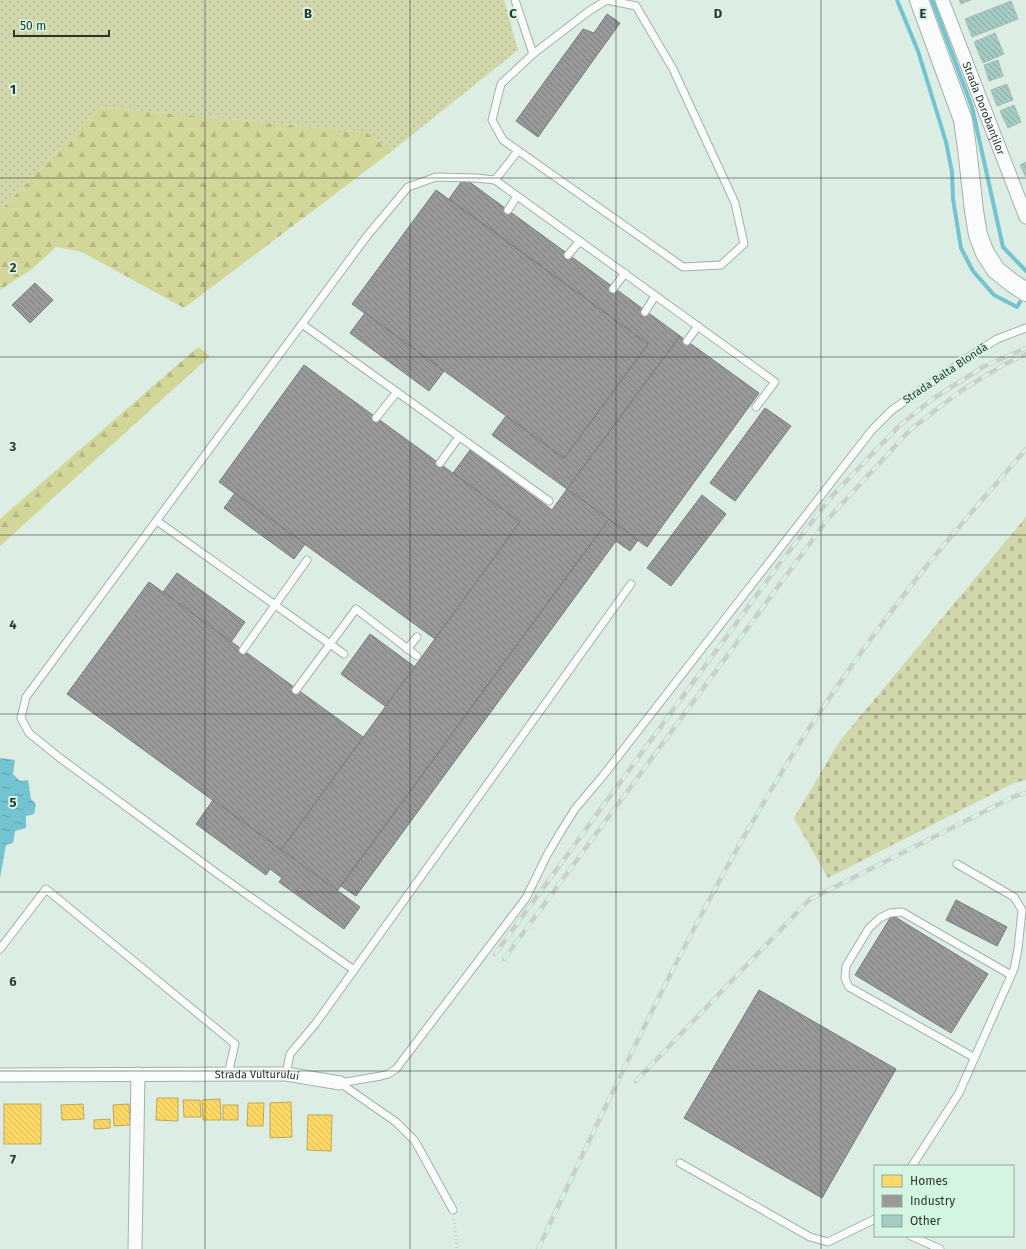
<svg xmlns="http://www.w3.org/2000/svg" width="1026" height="1249" font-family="'Fira Sans',sans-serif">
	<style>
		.grass { fill: url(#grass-dots) }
		.forest { fill: url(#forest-firs) }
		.cemetery { fill: url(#cemetery-stones) }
		.water { fill: url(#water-ripples) }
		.homes { fill: url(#homes-back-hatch); stroke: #bfa856 }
		.industry { fill: url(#industry-back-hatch); stroke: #787c7a }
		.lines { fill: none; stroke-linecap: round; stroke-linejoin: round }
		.stream { stroke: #73c3d1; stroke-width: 4 }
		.building { fill: url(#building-back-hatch); stroke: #acbab5 }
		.lane-casing { stroke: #a3b1a9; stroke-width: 9 }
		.street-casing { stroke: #a3b1a9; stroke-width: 15 }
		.secondary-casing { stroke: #a3b1a9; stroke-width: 20 }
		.path { stroke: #c5ccc8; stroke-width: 2.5; stroke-dasharray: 1 3; stroke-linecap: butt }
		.lane { stroke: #fafcfb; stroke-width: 7 }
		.street { stroke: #fafcfb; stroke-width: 13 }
		.secondary { stroke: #fafcfb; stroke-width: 18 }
		.rail-casing { stroke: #cacfcc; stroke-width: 4.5 }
		.rail { stroke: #d5f5e3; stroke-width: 3; stroke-dasharray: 9; stroke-linecap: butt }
		.grid { fill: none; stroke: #2b3730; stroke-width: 1; stroke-opacity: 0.55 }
		.labels { text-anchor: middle; stroke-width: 4; stroke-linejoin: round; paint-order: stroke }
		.street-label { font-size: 11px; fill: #2b3730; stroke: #d5f5e3 }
		.grid-label { font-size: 13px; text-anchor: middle; font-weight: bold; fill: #2b3730; stroke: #d5f5e3; stroke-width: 4; stroke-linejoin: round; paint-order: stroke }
	</style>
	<defs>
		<pattern id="grass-dots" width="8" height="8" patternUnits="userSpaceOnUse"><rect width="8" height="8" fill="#d1d7ab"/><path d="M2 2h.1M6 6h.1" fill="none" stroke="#b4b993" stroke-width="1.8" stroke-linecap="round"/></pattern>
		<pattern id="forest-firs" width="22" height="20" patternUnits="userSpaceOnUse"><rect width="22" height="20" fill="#d2d698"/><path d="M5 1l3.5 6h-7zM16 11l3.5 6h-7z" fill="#b4b883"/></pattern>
		<pattern id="cemetery-stones" width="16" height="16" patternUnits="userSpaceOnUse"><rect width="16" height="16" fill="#d1d7ab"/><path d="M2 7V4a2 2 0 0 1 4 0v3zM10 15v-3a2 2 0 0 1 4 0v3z" fill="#b4b993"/></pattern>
		<pattern id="water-ripples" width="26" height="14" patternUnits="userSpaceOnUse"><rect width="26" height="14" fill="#73c3d1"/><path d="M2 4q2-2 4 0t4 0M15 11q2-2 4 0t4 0" fill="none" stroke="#5f9faa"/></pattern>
		<pattern id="homes-back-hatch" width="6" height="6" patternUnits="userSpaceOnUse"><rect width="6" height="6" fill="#ffd966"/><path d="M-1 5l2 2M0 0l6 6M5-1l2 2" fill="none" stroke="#dbbb59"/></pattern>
		<pattern id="industry-back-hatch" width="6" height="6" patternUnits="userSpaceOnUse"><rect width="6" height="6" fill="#999"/><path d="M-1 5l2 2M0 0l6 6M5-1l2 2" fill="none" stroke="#7d7e7d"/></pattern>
		<pattern id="building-back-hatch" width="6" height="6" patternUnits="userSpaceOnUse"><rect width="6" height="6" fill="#a4cbc4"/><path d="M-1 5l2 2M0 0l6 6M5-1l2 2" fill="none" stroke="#86a6a0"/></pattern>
	</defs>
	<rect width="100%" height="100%" fill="#dceee4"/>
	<polygon class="grass" points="0,0 504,0 518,50 392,151 366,132 101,107 0,211"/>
	<g class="forest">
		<polygon points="101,107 366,132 392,151 184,308 82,252 56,247 32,269 0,290 0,211"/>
		<polygon points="198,347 210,356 0,546 0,519"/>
	</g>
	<polygon class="cemetery" points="1026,517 1026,780 1014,783 828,878 794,818 839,742"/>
	<polygon class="water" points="0,758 15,760 13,774 20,781 28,780 31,799 36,804 34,814 26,816 26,828 15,831 13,843 6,845 0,878"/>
	<g class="homes">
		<polygon points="157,1098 178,1098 178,1121 156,1120"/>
		<polygon points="220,1099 221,1120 203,1120 202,1100"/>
		<polygon points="183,1100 200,1100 201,1117 184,1117"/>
		<polygon points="291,1102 292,1137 270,1138 270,1103"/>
		<polygon points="248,1103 264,1103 263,1126 247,1126"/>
		<rect x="4" y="1104" width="37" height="40"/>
		<polygon points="83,1104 84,1119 62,1120 61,1105"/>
		<polygon points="129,1104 130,1125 114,1126 113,1105"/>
		<rect x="223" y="1105" width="15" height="15"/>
		<polygon points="308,1115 332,1115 331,1151 307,1150"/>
		<polygon points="110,1119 110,1128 94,1129 94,1120"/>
	</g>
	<g class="industry">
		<polygon points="607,14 620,23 538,137 516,121 583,29 594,33"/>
		<polygon points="464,178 680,336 567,489 492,435 506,416 564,458 648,344 449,199"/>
		<polygon points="436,190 648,344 564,458 352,304"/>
		<polygon points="35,283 53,300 30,323 12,305"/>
		<polygon points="365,313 444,371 429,391 350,333"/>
		<polygon points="680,336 759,393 647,547 567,489"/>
		<polygon points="304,365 520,522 435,639 219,482"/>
		<polygon points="765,408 791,426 735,501 710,483"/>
		<polygon points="470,450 552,510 567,489 609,519 337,891 281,850 520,522 453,473"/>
		<polygon points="235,493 305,544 294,559 224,508"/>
		<polygon points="702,495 726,514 671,586 647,568"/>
		<polygon points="609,519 638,540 630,551 616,541 356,896 341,886"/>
		<polygon points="177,573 245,622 231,642 163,592"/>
		<polygon points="149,582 363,737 281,850 67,694"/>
		<polygon points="370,634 415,667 385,706 341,674"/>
		<polygon points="213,800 360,907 344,929 279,882 282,878 270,869 266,875 196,824"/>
		<polygon points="956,900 1007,927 997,946 946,920"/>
		<polygon points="892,915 988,974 951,1033 855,975"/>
		<polygon points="759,990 896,1069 822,1198 684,1118"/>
	</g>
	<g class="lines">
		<g class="stream">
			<polyline points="897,0 918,51 946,142 952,172 953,199 961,248 973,271 994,295 1017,307 1020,302"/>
			<polyline points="932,0 972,107 1003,247 1026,271"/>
		</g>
	</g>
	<g class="building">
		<polygon points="959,0 971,0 961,4"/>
		<polygon points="1011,1 1018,19 972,37 965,19"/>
		<polygon points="995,33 1004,54 983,63 974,42"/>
		<polygon points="998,60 1003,76 989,81 984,65"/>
		<polygon points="1007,84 1013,100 997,106 991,90"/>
		<polygon points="1014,105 1021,122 1008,128 1000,111"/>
		<polygon points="1026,162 1026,177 1020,165"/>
	</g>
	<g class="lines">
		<defs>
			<g id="lane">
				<polyline points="515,0 533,54"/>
				<polygon points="607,0 636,6 673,69 735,203 744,244 721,265 683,267 503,140 492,120 501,84 533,54 589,11"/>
				<polyline points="495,180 775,382 756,407"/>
				<polyline points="508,210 517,196"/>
				<polyline points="568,255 580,241"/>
				<polyline points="613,289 625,273"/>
				<polyline points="645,312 655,296"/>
				<polyline points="302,324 549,501"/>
				<polyline points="687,341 698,326"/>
				<polyline points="376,418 397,392"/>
				<polyline points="440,463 459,437"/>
				<polyline points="157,521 344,654"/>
				<polyline points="407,649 417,637"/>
				<polyline points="243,650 307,560"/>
				<polyline points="296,690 356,609 417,656"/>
				<polyline points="0,949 46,889 235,1044 228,1074"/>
				<polyline points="354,970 222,877 60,758 29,733 21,718 26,697 367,236 408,187 436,177 476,178 495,180 518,151"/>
				<polyline points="975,1058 849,987 845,978 846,966 869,928 880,918 890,913 902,912 1011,975"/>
				<polyline points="286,1074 290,1054 316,1023 631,584"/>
				<polyline points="340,1083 381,1076 388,1074 396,1069 526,898 547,855 560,833 575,809 602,777 872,430 892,410 975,353 997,339 1026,328"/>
				<polyline points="340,1083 396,1122 415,1141 453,1210"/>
				<polyline points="680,1163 810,1237 828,1242 875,1219"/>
				<polyline points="912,1166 959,1093 1014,969 1018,949 1022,910 1014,897 957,864"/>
				<polyline points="911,1236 940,1249"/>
			</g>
			<g id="street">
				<path id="s1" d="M942,0L1026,217"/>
				<path id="s2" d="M0,1075L286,1074L340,1083"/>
				<polyline points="135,1249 138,1074"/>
			</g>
			<polyline id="secondary" points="919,0 963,120 967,148 974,211 978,235 985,253 996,270 1011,282 1026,292"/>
		</defs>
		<use href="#lane" class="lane-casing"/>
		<use href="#street" class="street-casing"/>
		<use href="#secondary" class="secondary-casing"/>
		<g class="path">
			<polyline points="1020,688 1026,684"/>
			<polyline points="454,1219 457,1249"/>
		</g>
		<use href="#lane" class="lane"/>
		<use href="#street" class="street"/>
		<use href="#secondary" class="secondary"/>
		<defs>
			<g id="rail">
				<polyline points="495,954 783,559 832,496 898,427 931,400 983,367 1026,348"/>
				<polyline points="504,959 827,520 911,429 962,390 1005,364 1026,354"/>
				<polyline points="636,1081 809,900 1015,796 1026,793"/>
				<path d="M538,1249C618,1080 697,908 796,749C835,687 879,626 925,568C957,528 992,489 1026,449"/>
			</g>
		</defs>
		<use href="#rail" class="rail-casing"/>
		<use href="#rail" class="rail"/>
	</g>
	<path class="grid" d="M205,0V1249M410,0V1249M616,0V1249M821,0V1249M0,178H1026M0,357H1026M0,535H1026M0,714H1026M0,892H1026M0,1071H1026"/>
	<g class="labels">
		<g class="street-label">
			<text dy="4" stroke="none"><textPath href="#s1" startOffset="116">Strada Dorobanților</textPath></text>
			<text transform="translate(945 373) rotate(-34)" y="4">Strada Balta Blondă</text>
			<text dy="4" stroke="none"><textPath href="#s2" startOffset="257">Strada Vulturului</textPath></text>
		</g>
	</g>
	<g class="grid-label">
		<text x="308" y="18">B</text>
		<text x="513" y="18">C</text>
		<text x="718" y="18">D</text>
		<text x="923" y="18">E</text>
		<text x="13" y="94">1</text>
		<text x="13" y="272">2</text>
		<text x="13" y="451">3</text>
		<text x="13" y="629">4</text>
		<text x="13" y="807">5</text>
		<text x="13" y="986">6</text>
		<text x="13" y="1164">7</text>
	</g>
	<rect x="874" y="1165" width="140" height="72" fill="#d5f5e3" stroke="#91a99b"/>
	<rect x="882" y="1175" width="20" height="12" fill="#ffd966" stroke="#91a99b"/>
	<text x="910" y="1185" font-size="12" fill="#2b3730">Homes</text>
	<rect x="882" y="1195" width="20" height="12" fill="#999999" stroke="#91a99b"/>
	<text x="910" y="1205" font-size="12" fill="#2b3730">Industry</text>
	<rect x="882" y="1215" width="20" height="12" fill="#a4cbc4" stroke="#91a99b"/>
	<text x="910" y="1225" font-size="12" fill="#2b3730">Other</text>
	<path d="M14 30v6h95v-6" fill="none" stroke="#2b3730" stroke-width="2"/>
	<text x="20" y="30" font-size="12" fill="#2b3730" stroke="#d5f5e3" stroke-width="3" paint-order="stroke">50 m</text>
</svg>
